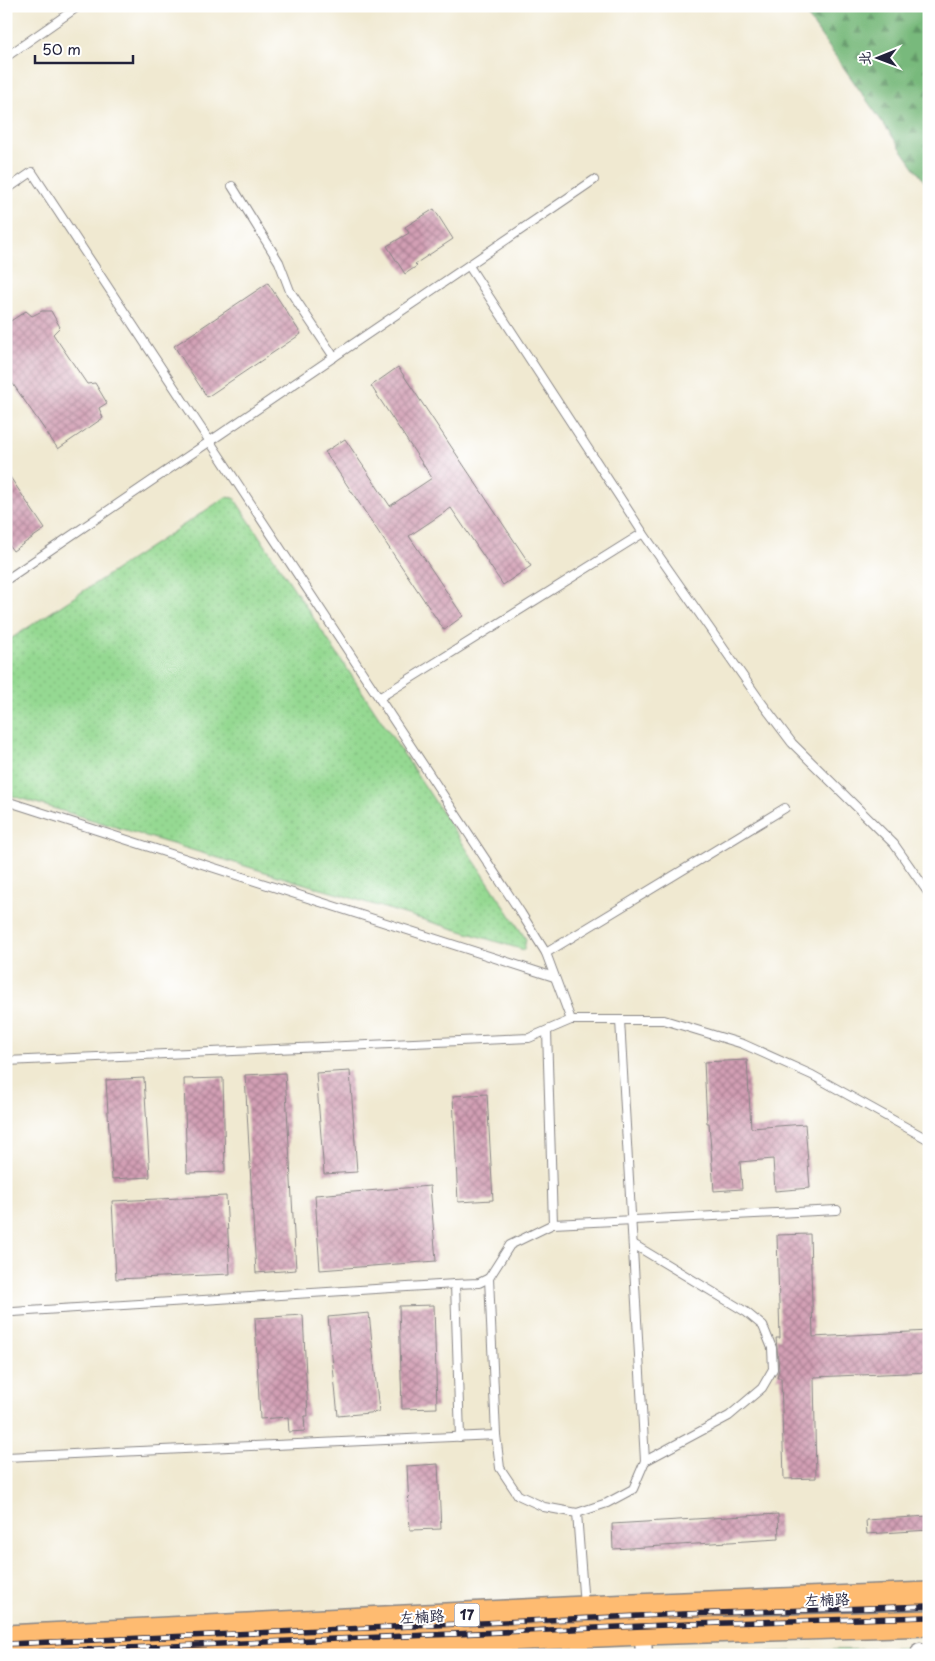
<svg xmlns="http://www.w3.org/2000/svg" width="935" height="1661" font-family="'Playpen Sans','LXGW WenKai TC',sans-serif">
	<style>
		.green { fill: url(#green-dots); stroke: #5c7e66 }
		.forest { fill: url(#forest-firs); stroke: #4d6e5c }
		.building { fill: url(#building-cross-hatch) }
		.lines { fill: none; stroke-linecap: round; stroke-linejoin: round }
		.lane-casing { stroke: #898686; stroke-width: 10 }
		.street-casing { stroke: #898686; stroke-width: 19 }
		.primary-casing { stroke: #898686; stroke-width: 28 }
		.lane { stroke: #fff; stroke-width: 8 }
		.street { stroke: #fff; stroke-width: 16 }
		.primary { stroke: #febb71; stroke-width: 25 }
		.rail-casing { stroke: #22223b; stroke-width: 5.5 }
		.rail { stroke: #fff; stroke-width: 4; stroke-dasharray: 11; stroke-linecap: butt }
		.labels { text-anchor: middle; stroke-width: 4; stroke-linejoin: round; paint-order: stroke }
		.shield { fill: #fff; stroke: #646476; stroke-width: 1 }
		.shield-label { font-size: 14px; font-weight: bold; fill: #22223b }
		.street-label { font-size: 15px; fill: #22223b; stroke: #fff }
	</style>
	<defs>
		<pattern id="green-dots" width="8" height="8" patternUnits="userSpaceOnUse" patternTransform="scale(1.25)"><rect width="8" height="8" fill="#95d992"/><path d="M2 2h.1M6 6h.1" fill="none" stroke="#80ba7f" stroke-width="1.8" stroke-linecap="round"/></pattern>
		<pattern id="forest-firs" width="22" height="20" patternUnits="userSpaceOnUse" patternTransform="scale(1.25)"><rect width="22" height="20" fill="#78b97c"/><path d="M5 1l3.5 6h-7zM16 11l3.5 6h-7z" fill="#629667"/></pattern>
		<pattern id="building-cross-hatch" width="8" height="8" patternUnits="userSpaceOnUse" patternTransform="scale(1.25)"><rect width="8" height="8" fill="#d29fb4"/><path d="M0 0l8 8M0 8l8-8" fill="none" stroke="#aa8194"/></pattern>
	</defs>
	<rect width="100%" height="100%" fill="#fff"/>
	<filter id="ink" filterUnits="userSpaceOnUse"><feTurbulence type="fractalNoise" baseFrequency=".02" numOctaves="2"/><feDisplacementMap in="SourceGraphic" scale="10" xChannelSelector="R" yChannelSelector="G"/><feConvolveMatrix kernelMatrix="1 2 1 2 8 2 1 2 1" color-interpolation-filters="sRGB"/></filter>
	<filter id="wash" filterUnits="userSpaceOnUse"><feTurbulence type="fractalNoise" baseFrequency=".0096" numOctaves="4" result="noise"/><feDisplacementMap in="SourceGraphic" scale="20" xChannelSelector="R" yChannelSelector="G"/><feGaussianBlur stdDeviation="1.12" result="paint"/><feColorMatrix in="noise" values="0 0 0 0 0 0 0 0 0 0 0 0 0 0 0 0 0 1.4 0 .05"/><feComposite in="paint" operator="in"/></filter>
	<g filter="url(#wash)">
		<rect width="100%" height="100%" fill="#f0e9d1"/>
		<g class="green">
			<polygon points="226,497 234,498 526,939 524,950 6,794 6,642"/>
			<polygon points="907,1648 906,1655 658,1655"/>
		</g>
		<polygon class="forest" points="799,6 929,6 929,188 807,16"/>
		<g id="blocks">
			<g class="building">
				<polygon points="434,209 453,239 415,264 417,266 405,274 387,246 409,233 405,227"/>
				<polygon points="268,283 301,334 207,397 174,346"/>
				<polygon points="26,311 32,316 42,311 51,311 60,327 53,334 87,384 95,383 107,403 99,408 103,418 58,449 6,374 6,324"/>
				<polygon points="398,367 531,566 503,585 451,508 409,536 463,616 444,630 325,452 345,439 390,506 432,478 371,386"/>
				<polygon points="6,471 45,529 13,551 6,541"/>
				<polygon points="747,1060 751,1128 805,1124 810,1188 775,1191 773,1159 740,1162 742,1189 714,1191 709,1123 707,1123 704,1062"/>
				<polygon points="350,1071 357,1172 324,1174 316,1073"/>
				<polygon points="285,1073 296,1270 256,1273 245,1075"/>
				<polygon points="144,1078 150,1177 112,1179 106,1080"/>
				<polygon points="223,1078 225,1172 187,1173 184,1079"/>
				<polygon points="487,1094 493,1200 458,1202 453,1096"/>
				<polygon points="430,1186 436,1261 320,1270 315,1195"/>
				<polygon points="226,1196 230,1274 116,1279 112,1201"/>
				<polygon points="810,1234 813,1337 929,1331 929,1372 814,1377 816,1478 784,1479 781,1378 777,1378 779,1369 776,1338 780,1338 777,1235"/>
				<polygon points="434,1305 437,1408 402,1409 399,1306"/>
				<polygon points="369,1313 379,1412 338,1416 328,1317"/>
				<polygon points="303,1315 308,1416 304,1416 305,1431 289,1432 288,1417 260,1419 255,1318"/>
				<polygon points="438,1464 441,1529 410,1530 407,1466"/>
				<polygon points="778,1514 779,1539 613,1549 612,1524"/>
				<polygon points="929,1516 929,1530 867,1534 866,1520"/>
			</g>
		</g>
	</g>
	<g filter="url(#ink)">
		<use href="#blocks" fill-opacity="0" stroke="#898686" stroke-width="1"/>
		<g class="lines">
			<defs>
				<g id="lane">
					<polyline points="6,57 79,6"/>
					<polyline points="232,186 279,262 290,291 334,357"/>
					<polyline points="6,190 32,172 521,913 546,953 571,1020"/>
					<polyline points="469,266 643,533 761,702 792,743 894,844 929,894"/>
					<polyline points="6,580 594,180"/>
					<polyline points="379,698 643,533"/>
					<polyline points="6,801 554,977"/>
					<polyline points="546,953 785,808"/>
					<polyline points="6,1061 529,1038 571,1020 664,1020 743,1044 812,1075 929,1140"/>
					<polyline points="553,1224 837,1210"/>
					<polyline points="633,1244 746,1312 763,1326 772,1348 773,1369 762,1388 729,1416 645,1461"/>
					<polyline points="455,1284 479,1283 489,1278"/>
					<polyline points="13,1312 455,1284 460,1437"/>
					<polyline points="496,1435 500,1468 518,1495 544,1507 577,1513 584,1606"/>
					<polyline points="6,1457 496,1435 489,1278 510,1245 553,1224 547,1031"/>
					<polyline points="577,1513 607,1503 633,1489 645,1461 620,1020"/>
				</g>
				<g id="street">
					<polyline points="642,1622 644,1655"/>
					<polyline points="920,1651 920,1655"/>
				</g>
				<g id="primary">
					<polyline points="6,1638 584,1609 929,1595"/>
					<polyline points="125,1655 643,1632 929,1623"/>
				</g>
			</defs>
			<use href="#lane" class="lane-casing"/>
			<use href="#street" class="street-casing"/>
			<use href="#primary" class="primary-casing"/>
			<use href="#lane" class="lane"/>
			<use href="#street" class="street"/>
			<use href="#primary" class="primary"/>
			<defs>
				<g id="rail">
					<polyline points="6,1644 684,1614 929,1606"/>
					<polyline points="6,1653 690,1624 929,1617"/>
				</g>
			</defs>
			<use href="#rail" class="rail-casing"/>
			<use href="#rail" class="rail"/>
		</g>
	</g>
	<g class="labels">
		<rect class="shield" x="454.5" y="1603.5" width="25" height="23" rx="4"/>
		<g class="shield-label">
			<text x="467" y="1620">17</text>
		</g>
		<g class="street-label">
			<text transform="translate(827 1600) rotate(-2)" y="5">左楠路</text>
			<text transform="translate(422 1617) rotate(-3)" y="5">左楠路</text>
		</g>
	</g>
	<rect width="935" height="1661" fill="none" stroke="#fff" stroke-width="25"/>
	<g transform="translate(878 58) rotate(269)" stroke="#ffffff" stroke-width="4" paint-order="stroke">
	<path d="M0-4L9 19L0 12L-9 19Z" fill="#22223b"/>
	<text y="-8" font-size="14" font-weight="bold" text-anchor="middle" fill="#22223b">北</text>
	</g>
	<path d="M35 55v8h98v-8" fill="none" stroke="#22223b" stroke-width="2.5"/>
	<text x="42" y="55" font-size="15" fill="#22223b" stroke="#ffffff" stroke-width="4" paint-order="stroke">50 m</text>
</svg>
